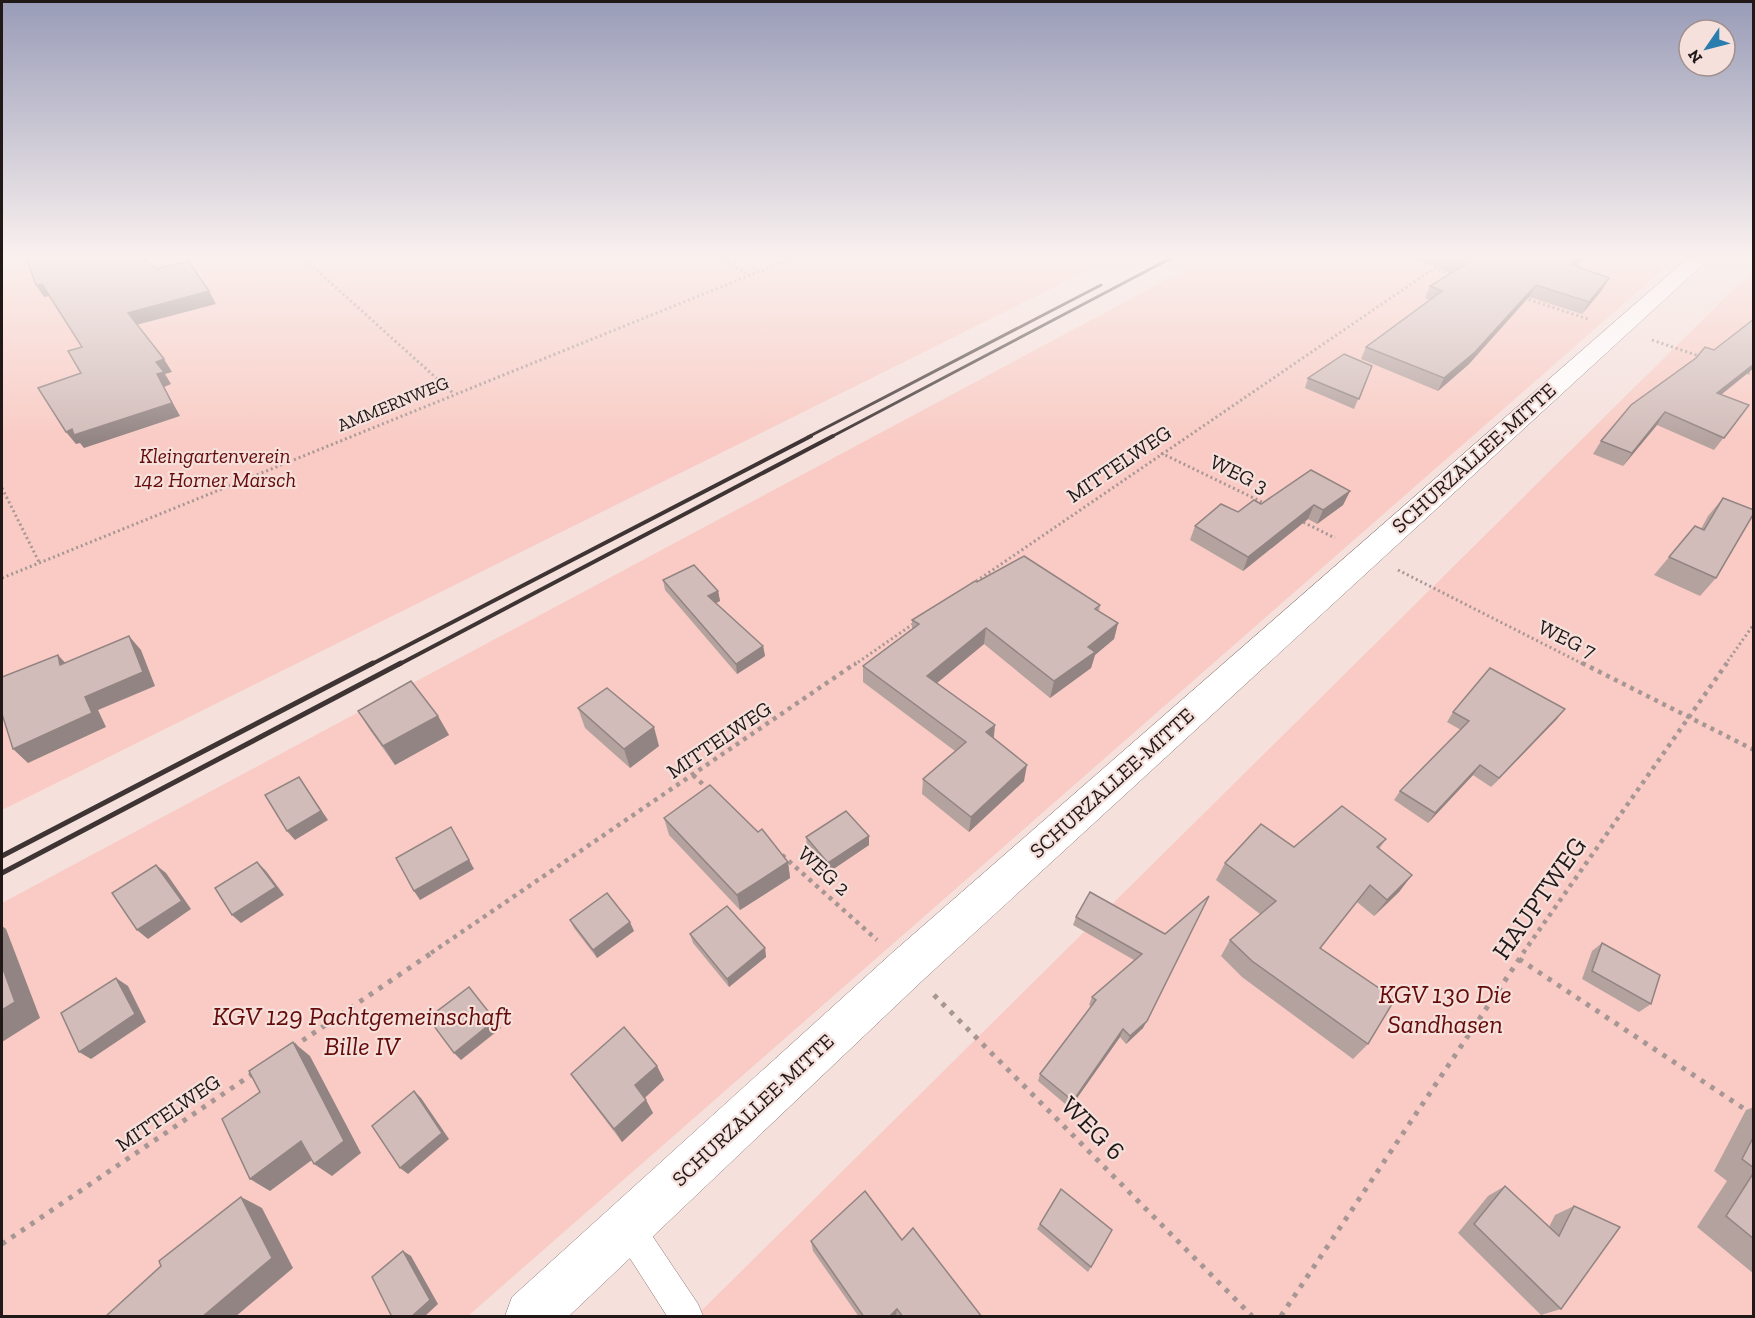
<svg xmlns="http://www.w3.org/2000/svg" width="1755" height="1318" font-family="'Zilla Slab',serif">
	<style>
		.green { fill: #f9cbc4 }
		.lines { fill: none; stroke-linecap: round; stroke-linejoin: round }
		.lane-casing { stroke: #887673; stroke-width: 1 }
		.street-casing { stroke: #887673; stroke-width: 1 }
		.path-far2 { stroke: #a79794; stroke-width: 3; stroke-dasharray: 2 3; stroke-linecap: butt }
		.path-far1 { stroke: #a79794; stroke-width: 4.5; stroke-dasharray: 4 5; stroke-linecap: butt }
		.path { stroke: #a79794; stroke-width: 5; stroke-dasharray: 4.5 7; stroke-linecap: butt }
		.lane { fill: #fff; fill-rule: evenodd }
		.street { fill: #fff; fill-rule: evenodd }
		.rail-far2 { stroke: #3e3433; stroke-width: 3 }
		.rail-far1 { stroke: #3e3433; stroke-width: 4 }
		.rail { stroke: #3e3433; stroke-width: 5 }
		.wall { fill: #b4a29f }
		.shaded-wall { fill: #928482 }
		.building { fill: #d1bcb9; stroke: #928482; stroke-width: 1.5 }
		.labels { text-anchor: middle; stroke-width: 4.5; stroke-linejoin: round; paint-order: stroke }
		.far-street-label { font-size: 18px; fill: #211918; stroke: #f5e0dc }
		.park-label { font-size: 21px; font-style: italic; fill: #640a08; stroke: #f5e0dc }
		.street-label { font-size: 21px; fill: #211918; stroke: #f5e0dc }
		.near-street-label { font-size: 26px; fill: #211918; stroke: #f5e0dc }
		.near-park-label { font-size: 26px; font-style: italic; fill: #640a08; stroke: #f5e0dc }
	</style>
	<rect width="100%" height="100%" fill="#f5e0dc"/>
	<g class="green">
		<polygon points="2,257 1115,257 2,810"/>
		<polygon points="1209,257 1677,257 468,1316 2,1316 2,903"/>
		<polygon points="1753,270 1753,1316 696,1316"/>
	</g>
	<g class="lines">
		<defs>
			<polygon id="lane" points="628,1211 639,1216 698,1304 703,1316 667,1316 617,1238 612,1227 617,1216"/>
			<polygon id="street" points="1689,257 1711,257 922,981 569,1316 505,1316 512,1297 892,953"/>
		</defs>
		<use href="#lane" class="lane-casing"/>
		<use href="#street" class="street-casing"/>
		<g class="path-far2">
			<polyline points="302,257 454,394"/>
			<polyline points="719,257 750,275"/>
			<polyline points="1434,268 1454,275"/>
			<polyline points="1524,298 1588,319"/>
			<polyline points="1652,340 1702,357"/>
			<polyline points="1743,371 1754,375"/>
			<polyline points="1161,453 1268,505"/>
			<polyline points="2,488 39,562"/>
			<polyline points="1299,520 1335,538"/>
			<polyline points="1398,570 1585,665"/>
			<polyline points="2,578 795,257"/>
			<polyline points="972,584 1439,265"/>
			<polyline points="854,665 916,622"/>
			<polyline points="1725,665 1754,624"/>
		</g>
		<g class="path-far1">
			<polyline points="1582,663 1754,750"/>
			<polyline points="693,775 709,790"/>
			<polyline points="782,855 877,940"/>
			<polyline points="431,953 856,663"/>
			<polyline points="1523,953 1727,663"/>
		</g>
		<g class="path">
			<polyline points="1519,959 1746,1110"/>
			<polyline points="934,995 1252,1316"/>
			<polyline points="293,1047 433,952"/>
			<polyline points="2,1244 254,1073"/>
			<polyline points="1281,1316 1524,952"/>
		</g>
		<use href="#lane" class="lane"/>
		<use href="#street" class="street"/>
		<g class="rail-far2">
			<polyline points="808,437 1101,285"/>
			<polyline points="831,437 1173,257"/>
		</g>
		<g class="rail-far1">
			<polyline points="370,665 811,436"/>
			<polyline points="398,665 833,436"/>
		</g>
		<g class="rail">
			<polyline points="2,856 373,663"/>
			<polyline points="2,873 401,663"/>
		</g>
	</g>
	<g class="wall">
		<polygon points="1407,257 1587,257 1576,266 1602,290 1582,314 1529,297 1469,364 1438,391 1361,359 1366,347 1429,300 1425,298 1430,286 1452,273"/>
		<polygon points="1696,358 1754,368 1721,395 1749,405 1714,450 1657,425 1623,466 1593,454 1601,441"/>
		<polygon points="1372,366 1354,409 1305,388 1308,378"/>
		<polygon points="1350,491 1343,505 1317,524 1308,519 1243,571 1190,540 1195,526 1261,504"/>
		<polygon points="1723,498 1716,578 1700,596 1654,575 1695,526 1701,529 1708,516"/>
		<polygon points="663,580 718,591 720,601 716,603 763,646 765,656 737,674 665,590"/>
		<polygon points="977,582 1100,605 1099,611 1118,623 1114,639 1095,655 1091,668 1050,698 984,644 937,683 995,725 994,738 1024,781 969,832 922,794 923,779 955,751 863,682 863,666 912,629 912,620"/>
		<polygon points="578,708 659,746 630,768 585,728"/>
		<polygon points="358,711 438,716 449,735 395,765 370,730"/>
		<polygon points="1453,712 1557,719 1491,787 1473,775 1428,823 1394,800 1400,791 1461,730 1447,722"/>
		<polygon points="664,818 788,862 790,878 740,910 669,835"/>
		<polygon points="869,836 869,845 829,872 807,846 806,837"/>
		<polygon points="1386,839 1379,849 1412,875 1399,892 1374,916 1357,902 1321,948 1368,1044 1353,1059 1242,977 1221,956 1230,940 1260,914 1216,880 1225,863 1294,847"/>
		<polygon points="1076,917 1165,934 1143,1028 1126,1044 1120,1037 1070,1108 1038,1081 1040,1074 1091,1006 1089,1005 1092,997 1134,960 1073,925"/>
		<polygon points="570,920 634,931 597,958 574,928"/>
		<polygon points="690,934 765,948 766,957 729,987 693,943"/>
		<polygon points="1602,943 1651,1004 1639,1012 1582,979 1592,951"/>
		<polygon points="657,1066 664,1080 645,1098 653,1113 622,1142 581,1088 571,1074"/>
		<polygon points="1754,1107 1754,1274 1697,1227 1727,1181 1714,1171 1746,1110"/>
		<polygon points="1505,1186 1549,1227 1555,1215 1574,1206 1561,1309 1541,1315 1458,1233 1488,1196"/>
		<polygon points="1061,1189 1091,1267 1088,1272 1037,1229"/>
		<polygon points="902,1240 982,1317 859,1317 813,1251 811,1241"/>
	</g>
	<g class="shaded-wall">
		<polygon points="1579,257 1587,257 1564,276 1570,264"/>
		<polygon points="1609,278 1602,290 1582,314 1589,302"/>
		<polygon points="42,284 50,296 44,297 36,285"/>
		<polygon points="1536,285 1529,297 1469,364 1438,391 1444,378"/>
		<polygon points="209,291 216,304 136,325 128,313"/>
		<polygon points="164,359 172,372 165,374 171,384 164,387 180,416 84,448 80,443 76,444 66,432 157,374 156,362"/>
		<polygon points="1754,364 1754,368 1708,405 1717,393"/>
		<polygon points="1665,412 1657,425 1623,466 1632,453"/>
		<polygon points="1350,491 1343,505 1317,524 1323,510"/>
		<polygon points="1314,505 1308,519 1243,571 1248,557"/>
		<polygon points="718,591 720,601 710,606 708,596"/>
		<polygon points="1118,623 1114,639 1095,655 1091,668 1050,698 1054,681 1088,647"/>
		<polygon points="986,628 984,644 926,692 927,676"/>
		<polygon points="129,636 141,650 155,686 98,710 106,727 28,763 13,749 85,697"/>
		<polygon points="763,646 765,656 737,674 736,664"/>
		<polygon points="58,655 71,669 60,665"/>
		<polygon points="1565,709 1557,719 1491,787 1499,778"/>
		<polygon points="438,716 449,735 395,765 383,746"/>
		<polygon points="995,725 993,741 986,732"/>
		<polygon points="654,727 659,746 630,768 624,749"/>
		<polygon points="1027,765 1024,781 969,832 971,817"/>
		<polygon points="1480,765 1473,775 1428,823 1435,813"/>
		<polygon points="299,777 328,820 295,840 287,831"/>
		<polygon points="869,836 869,845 829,872 828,863"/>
		<polygon points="457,837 474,869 420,900 414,891"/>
		<polygon points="257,862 266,871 284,895 241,923 232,915"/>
		<polygon points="788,862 790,878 740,910 737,895"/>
		<polygon points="156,865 166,873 191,909 148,939 137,930"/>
		<polygon points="1412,875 1399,892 1374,916 1387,900"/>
		<polygon points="630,922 634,931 597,958 593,950"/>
		<polygon points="2,926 6,929 40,1018 2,1042"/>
		<polygon points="765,948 766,957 729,987 727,979"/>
		<polygon points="116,978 128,986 146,1022 91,1059 79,1052"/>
		<polygon points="495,1020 501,1028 461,1060 454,1053"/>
		<polygon points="1147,1021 1143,1028 1126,1044 1130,1036"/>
		<polygon points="1123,1029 1120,1037 1070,1108 1073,1101"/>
		<polygon points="293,1042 310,1056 361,1153 332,1176 314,1164"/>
		<polygon points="657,1066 664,1080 643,1099 635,1085"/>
		<polygon points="414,1091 421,1098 449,1139 408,1174 400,1168"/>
		<polygon points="646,1100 653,1113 622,1142 614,1129"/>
		<polygon points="301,1141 320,1154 270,1191 250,1179"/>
		<polygon points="241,1197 262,1208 293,1268 235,1317 202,1317"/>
		<polygon points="403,1251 411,1256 438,1304 424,1317 411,1317"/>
		<polygon points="897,1309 896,1316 889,1317"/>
	</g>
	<g class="building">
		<polygon points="26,257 143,257 156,269 188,261 209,291 128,313 164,359 156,362 164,372 157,374 172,403 74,435 72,429 66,432 38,388 81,373 68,351 82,347 42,284 36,285"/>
		<polygon points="1446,257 1579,257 1570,264 1609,278 1589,302 1536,285 1475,352 1444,378 1366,347 1442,291 1430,286 1466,264"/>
		<polygon points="1754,319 1754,364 1717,393 1749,405 1724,438 1665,412 1632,453 1601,441 1631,405 1696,358 1705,347 1714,350"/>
		<polygon points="1344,354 1372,366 1359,399 1308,378"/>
		<polygon points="1311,470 1350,491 1323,510 1314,505 1248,557 1195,526 1221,504 1238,512 1254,500 1261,504"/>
		<polygon points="1723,498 1754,510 1754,513 1716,578 1669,557 1695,526 1704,530"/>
		<polygon points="1024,556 1100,605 1095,609 1118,623 1088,647 1095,652 1054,681 986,628 927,676 995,725 986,732 1027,765 971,817 923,779 966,742 863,666 919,624 912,620 975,581 977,582"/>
		<polygon points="694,565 718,591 708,596 763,646 736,664 663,580"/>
		<polygon points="129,636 143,672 85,697 92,713 13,749 2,714 2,677 58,655 60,665"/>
		<polygon points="1490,668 1565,709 1499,778 1480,765 1435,813 1400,791 1469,721 1453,712"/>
		<polygon points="411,681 438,716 383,746 358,711"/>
		<polygon points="607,688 654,727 624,749 578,708"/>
		<polygon points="299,777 321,811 287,831 265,795"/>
		<polygon points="710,785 758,832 762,829 788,862 737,895 664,818"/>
		<polygon points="1342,806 1386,839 1377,847 1412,875 1387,900 1370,885 1320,948 1395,999 1368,1044 1252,961 1230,940 1276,901 1225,863 1261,824 1294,847"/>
		<polygon points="846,811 869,836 828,863 806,837"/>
		<polygon points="451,827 469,860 414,891 396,858"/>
		<polygon points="257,862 276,887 232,915 215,888"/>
		<polygon points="156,865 182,901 137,930 112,893"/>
		<polygon points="1090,892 1165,934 1209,896 1147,1021 1130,1036 1123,1029 1073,1101 1040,1074 1096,1000 1092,997 1142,954 1076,917"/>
		<polygon points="607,893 630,922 593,950 570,920"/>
		<polygon points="727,906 765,948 727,979 690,934"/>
		<polygon points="1602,943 1660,975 1651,1004 1592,971"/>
		<polygon points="2,966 15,1002 2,1010"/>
		<polygon points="116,978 135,1014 79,1052 61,1013"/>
		<polygon points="469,987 495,1020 454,1053 428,1018"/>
		<polygon points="624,1027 657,1066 635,1085 646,1100 614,1129 571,1074"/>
		<polygon points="293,1042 344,1141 314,1164 301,1141 250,1179 222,1119 260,1092 249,1071"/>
		<polygon points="414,1091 442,1133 400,1168 372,1126"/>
		<polygon points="1754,1136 1754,1168 1742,1159"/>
		<polygon points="1754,1172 1754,1239 1726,1216"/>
		<polygon points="1505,1186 1559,1236 1574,1206 1620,1227 1561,1309 1474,1224"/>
		<polygon points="1061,1189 1112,1230 1091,1267 1040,1224"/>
		<polygon points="865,1191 902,1240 913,1228 982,1317 903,1317 897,1309 889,1317 864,1317 811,1241"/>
		<polygon points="241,1197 272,1258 202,1317 105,1317 161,1266 159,1261"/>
		<polygon points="403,1251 430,1300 411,1317 392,1317 372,1277"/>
	</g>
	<linearGradient id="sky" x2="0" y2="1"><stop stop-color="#999cb8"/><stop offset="0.58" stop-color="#faf1ef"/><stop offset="1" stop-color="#faf1ef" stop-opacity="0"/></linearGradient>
	<rect width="1755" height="442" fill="url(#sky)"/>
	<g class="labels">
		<g class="far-street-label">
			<text transform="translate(393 404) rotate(-22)" y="6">AMMERNWEG</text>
		</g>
		<g class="park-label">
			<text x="215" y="463">Kleingartenverein<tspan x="215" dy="24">142 Horner Marsch</tspan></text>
		</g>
		<g class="street-label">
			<text transform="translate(1474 458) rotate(-42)" y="7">SCHURZALLEE-MITTE</text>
			<text transform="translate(1119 464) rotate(-34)" y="7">MITTELWEG</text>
			<text transform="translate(1239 474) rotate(26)" y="7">WEG 3</text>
			<text transform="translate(1567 639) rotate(26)" y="7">WEG 7</text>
			<text transform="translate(719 740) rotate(-34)" y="7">MITTELWEG</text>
			<text transform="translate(1112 783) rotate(-42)" y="7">SCHURZALLEE-MITTE</text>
			<text transform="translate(824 871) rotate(42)" y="7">WEG 2</text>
			<text transform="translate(753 1110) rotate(-43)" y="7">SCHURZALLEE-MITTE</text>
			<text transform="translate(168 1113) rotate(-34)" y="7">MITTELWEG</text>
		</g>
		<g class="near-street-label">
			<text transform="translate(1539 898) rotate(-55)" y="9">HAUPTWEG</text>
			<text transform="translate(1093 1128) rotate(45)" y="9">WEG 6</text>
		</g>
		<g class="near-park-label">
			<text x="1445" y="1003">KGV 130 Die<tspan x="1445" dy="30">Sandhasen</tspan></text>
			<text x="362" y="1025">KGV 129 Pachtgemeinschaft<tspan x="362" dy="30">Bille IV</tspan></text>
		</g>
	</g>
	<rect width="1755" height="1318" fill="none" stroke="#211918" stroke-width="6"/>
	<g transform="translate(1707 48) rotate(235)"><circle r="28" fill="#f5e0dc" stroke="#a0908e" stroke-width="1.5"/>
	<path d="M0-4.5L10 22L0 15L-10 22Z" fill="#297ead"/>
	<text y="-9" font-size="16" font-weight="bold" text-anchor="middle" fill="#211918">N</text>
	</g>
</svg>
